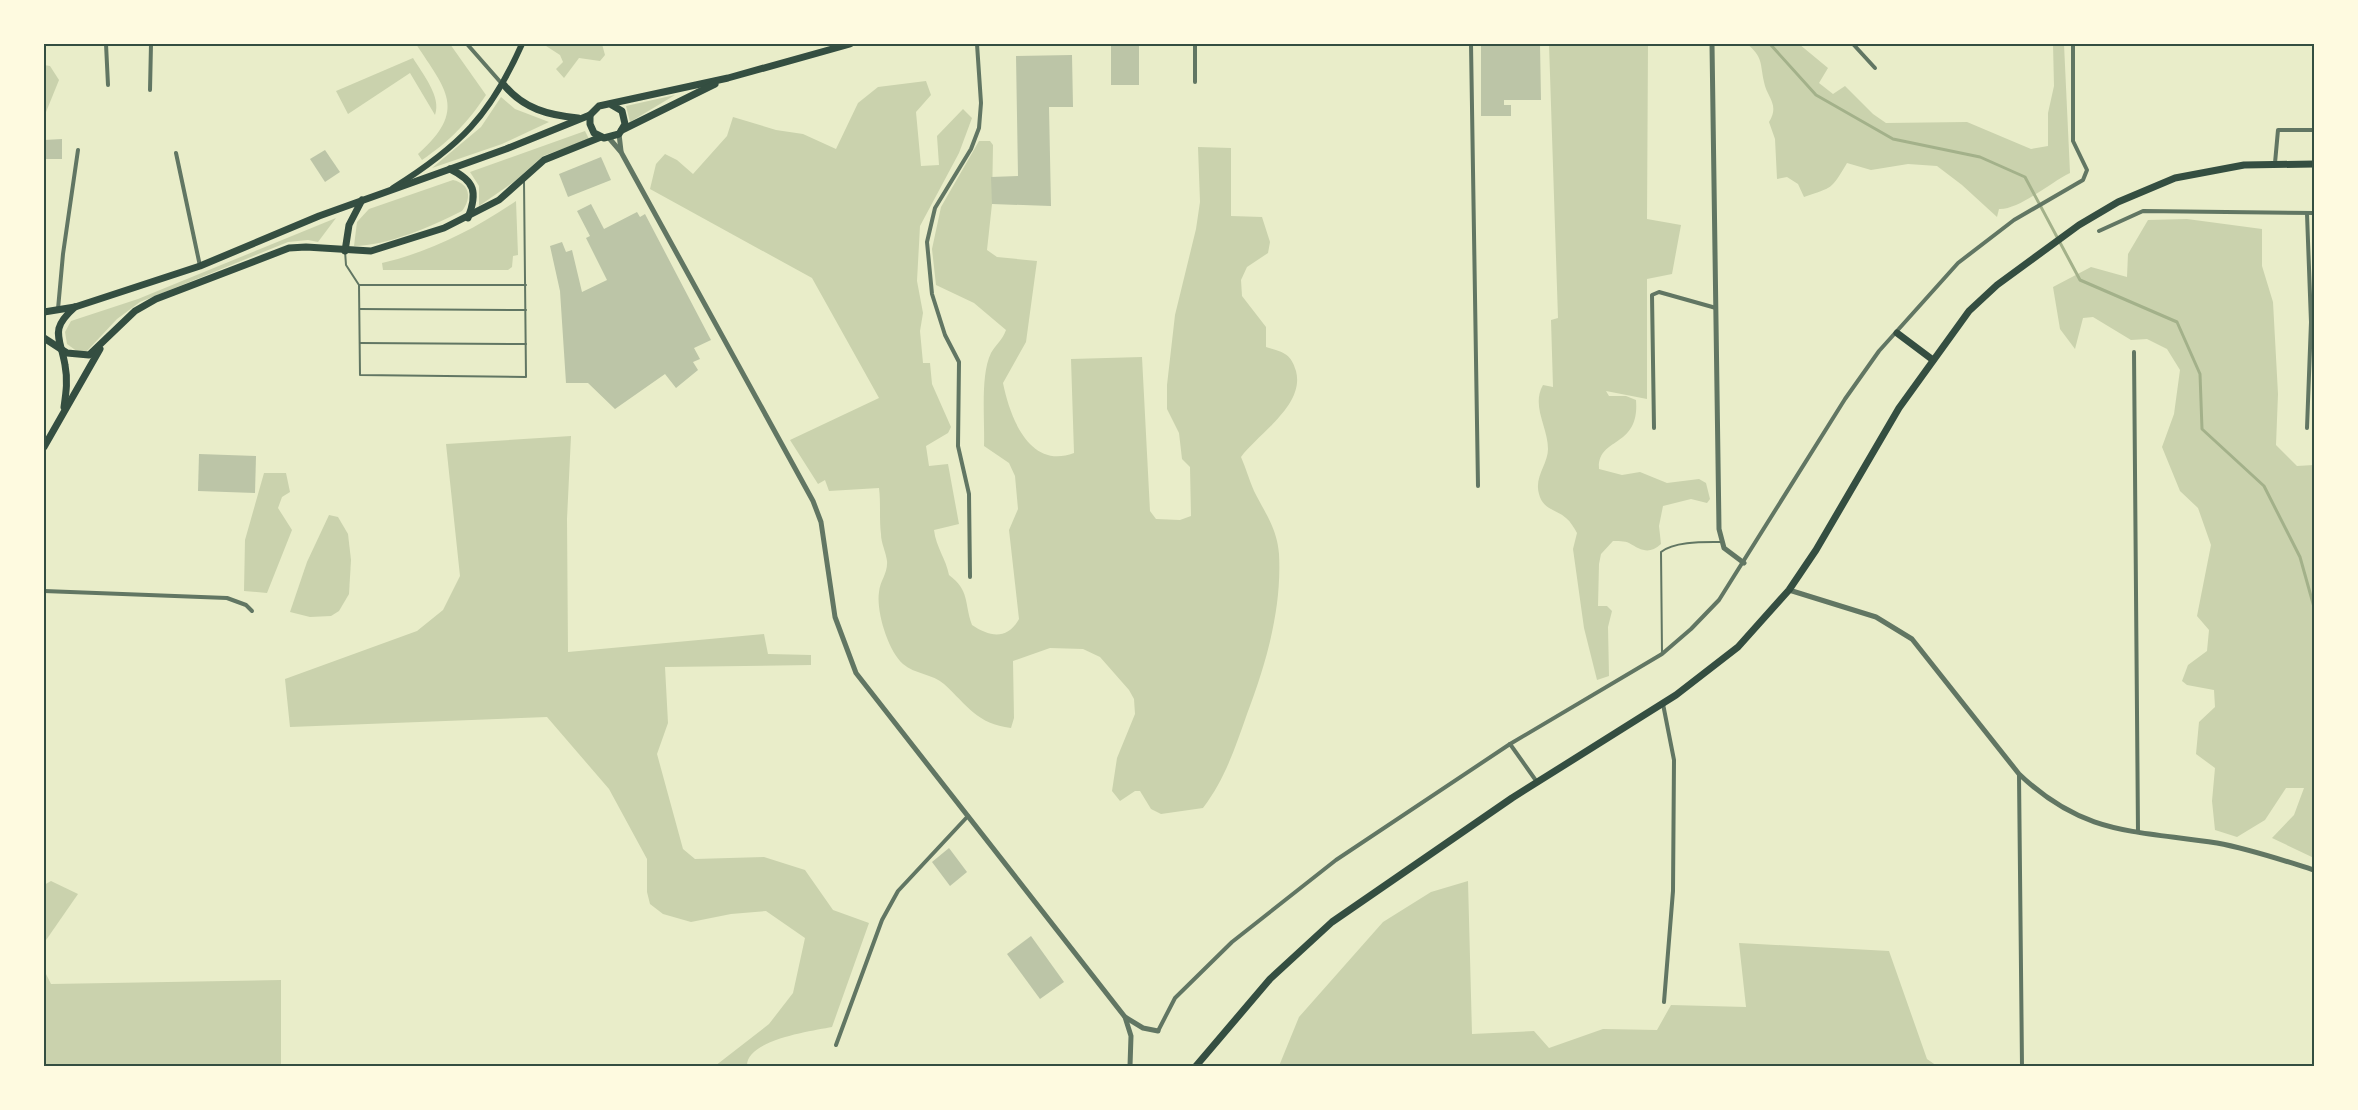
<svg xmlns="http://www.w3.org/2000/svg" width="2358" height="1110" font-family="'Space Grotesk',sans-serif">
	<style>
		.green { fill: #cad2ad }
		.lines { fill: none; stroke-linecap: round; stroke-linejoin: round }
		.stream { stroke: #a3b18a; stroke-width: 3 }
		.building { fill: #bcc5a7 }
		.service { stroke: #617663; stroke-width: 2 }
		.minor { stroke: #617663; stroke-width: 4 }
		.tertiary { stroke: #617663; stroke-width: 5 }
		.secondary { stroke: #344e41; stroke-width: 6 }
		.primary { stroke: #344e41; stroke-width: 7 }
		.trunk { stroke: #344e41; stroke-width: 7 }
		.neatline { fill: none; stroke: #344e41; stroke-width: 2 }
	</style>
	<rect width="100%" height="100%" fill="#e9edc9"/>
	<g class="green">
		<path d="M416,44H450L486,95C468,122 450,141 422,160L418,154C468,110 446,90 416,44Z"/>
		<polygon points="543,44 602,44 605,55 600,61 579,58 564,78 556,69 563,62 560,55"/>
		<path d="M1549,44H1648L1647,219L1681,225L1672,274L1647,279V399L1606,391L1609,396H1626L1636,400C1640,449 1597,436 1599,469L1622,475L1640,472L1667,483L1699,479L1706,483L1710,499L1707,503L1691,499L1663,506L1659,526L1661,544C1649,555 1641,550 1629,543C1625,541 1617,541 1613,541L1601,554L1599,564L1598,606H1607L1612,611L1608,627L1609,676L1597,680L1584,628L1573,549L1577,533C1574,528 1571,522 1566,518C1556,509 1543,510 1539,494C1534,477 1548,464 1548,449C1548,427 1531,406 1543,385L1553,387L1551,320L1558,318Z"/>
		<path d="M1747,44H1799L1828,68L1819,83L1833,94L1845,86L1873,114L1886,123L1967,122L2031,149L2048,146V113L2054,86L2053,44H2064L2070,173C2051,182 2019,210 1999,209L1997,217L1962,185L1937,166L1908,164L1871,170L1847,163C1831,190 1833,187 1804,197L1798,184L1787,177L1777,179L1775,139L1769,122C1780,104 1767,98 1764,82C1760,63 1763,57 1747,44Z"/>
		<path d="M413,58C422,73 442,97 435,115L410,73L348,114L336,91Z"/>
		<polygon points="44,65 50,66 59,80 44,117"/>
		<path d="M926,81L931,95L916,112L921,166L939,165L937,136L963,109L972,118L959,153L920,226L917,281L923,313L920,331L923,363H930L932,384L951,427L948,433L926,446L929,466L948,464L959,524L934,530C936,547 946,559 949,575C970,591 964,602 972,625C990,637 1007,640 1019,619L1009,530L1018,509L1015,476L1009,463L984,446C985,421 980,375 991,353C996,344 1002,341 1006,330L974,303L936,285L932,249L941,207L979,141H990L993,145L992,204L987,250L997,257L1037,261L1026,342L1003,383C1010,417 1029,470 1074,453L1071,359L1142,357L1150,511L1156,519L1180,520L1191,516L1190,467L1182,459L1179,433L1167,409V385L1175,315L1196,229L1200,202L1198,147L1231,148V216L1262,217L1270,242L1268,253L1247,267L1241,280L1242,296L1266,327V347C1283,352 1291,353 1296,371C1305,405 1259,433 1241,457C1246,468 1249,480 1254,491C1265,513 1277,528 1279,554C1282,609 1266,664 1247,714C1235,748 1225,779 1203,808L1161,814L1151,809L1140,791H1135L1120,801L1112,791L1117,758L1135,714L1134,699L1129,690L1100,657L1083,649L1050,648L1013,661L1014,718L1011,728C977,724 968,706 944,684C933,674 914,674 903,664C888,651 876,611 879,592C880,581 888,573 887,561C886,552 881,543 881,534C879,519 881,504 879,488L829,491L825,480L818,484L790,440L879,398L812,278L650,189L656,164L665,154L677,160L693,174L727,136L733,117L776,130L803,134L836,149L858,103L878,87Z"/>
		<polygon points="675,95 630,122 626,106"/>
		<polygon points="501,97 515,109 549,122 502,144 432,168 481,127"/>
		<polygon points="585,131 589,139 543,156 515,181 479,206 479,186 470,172"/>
		<path d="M453,180C470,184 472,198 462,211C433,226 386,246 354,246L357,222L369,209Z"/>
		<path d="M516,201L518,255L513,256L512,267L508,270H383L382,263C430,252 475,229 516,201Z"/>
		<polygon points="336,218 318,242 308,240 288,242 140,302 117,319 86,352 78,352 67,344 65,332 71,321 138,299"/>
		<polygon points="2187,219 2262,229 2262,266 2273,302 2278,394 2276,445 2297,466 2314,465 2314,858 2272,838 2294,815 2304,788 2286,788 2265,820 2237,837 2215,830 2212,801 2215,768 2196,754 2199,722 2215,707 2214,690 2187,685 2182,681 2188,665 2207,651 2209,630 2197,616 2211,545 2198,508 2180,491 2162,447 2174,414 2180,370 2167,349 2147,339 2131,340 2093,317 2083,318 2075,349 2060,329 2053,287 2091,267 2127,277 2128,254 2148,220"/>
		<path d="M571,436L567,519L568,652L764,634L768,654L811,655V665L665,667L668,723L657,754L683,849L695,859L764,857L805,870L833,910L869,923L832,1027C811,1031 746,1040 747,1066H715L769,1024L793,993L805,938L766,911L731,914L691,922L663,914L650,904L647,892V859L609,789L547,717L290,727L285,679L417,631L443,610L460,576L446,444Z"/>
		<polygon points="264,473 286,473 290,492 282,497 278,508 292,530 267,593 244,591 245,540"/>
		<polygon points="329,515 338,517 348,534 351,560 349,594 339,611 331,616 310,617 290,612 307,562"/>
		<polygon points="51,881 78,894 44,943 44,885"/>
		<polygon points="1468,881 1472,1034 1534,1031 1549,1048 1603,1029 1657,1030 1671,1005 1746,1007 1739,943 1889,951 1927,1059 1937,1066 1279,1066 1299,1017 1383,922 1431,892"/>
		<polygon points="44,970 51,984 281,980 281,1066 44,1066"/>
	</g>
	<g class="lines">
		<polyline class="stream" points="1770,44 1816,95 1893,139 1980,157 2025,177 2080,280 2177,322 2200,374 2202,429 2264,486 2300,557 2314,607"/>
	</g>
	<g class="building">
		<rect x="1111" y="44" width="28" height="41"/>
		<polygon points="1481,44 1540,44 1541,100 1504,100 1504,105 1511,105 1511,116 1481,116"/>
		<polygon points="1072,55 1073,107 1049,107 1051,206 992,204 991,177 1018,176 1016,56"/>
		<polygon points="62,139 62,159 44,159 44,140"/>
		<polygon points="325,150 340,172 325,182 310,159"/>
		<polygon points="601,157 611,180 568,197 559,174"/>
		<polygon points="591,204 604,229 637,212 640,217 645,214 711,340 694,348 700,359 693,362 698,370 676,388 665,374 615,409 588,383 566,383 560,291 550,246 562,242 566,252 572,250 582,292 607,280 586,238 590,236 577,211"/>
		<polygon points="199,454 256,456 255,493 198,491"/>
		<polygon points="949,848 967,872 950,886 932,862"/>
		<polygon points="1031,936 1064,982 1040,999 1007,954"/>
	</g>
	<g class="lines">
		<g class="service">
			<polyline points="345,251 346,265 359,285 360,375 526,377 524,181"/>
			<polyline points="359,285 526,285"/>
			<polyline points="360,309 526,310"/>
			<polyline points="360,343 526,344"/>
			<path d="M1662,653L1661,552C1674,541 1704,542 1720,542"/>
		</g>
		<g class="minor">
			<polyline points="106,44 108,85"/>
			<polyline points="467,44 503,85"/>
			<polyline points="1471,44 1478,486"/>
			<polyline points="1853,44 1875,68"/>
			<polyline points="1195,82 1195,44"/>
			<polyline points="150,90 151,44"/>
			<polyline points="176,153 200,266"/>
			<polyline points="2275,163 2278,130 2314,130"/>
			<polyline points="2099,231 2143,211 2314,213"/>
			<polyline points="58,309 63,254 78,150"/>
			<polyline points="2134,352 2138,832"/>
			<polyline points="1654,428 1652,295 1659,292 1716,308"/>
			<polyline points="2307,428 2311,322 2307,214"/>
			<polyline points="970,577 969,494 958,446 959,362 945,335 932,294 927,242 935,208 971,149 979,128 981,103 977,44"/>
			<polyline points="44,591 227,598 246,605 252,611"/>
			<polyline points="1663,704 1674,760 1673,891 1664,1002"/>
			<polyline points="1510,744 1537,782"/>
			<polyline points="2019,775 2022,1066"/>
			<polyline points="1158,1031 1175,998 1232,942 1336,860 1510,744 1662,654 1691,629 1719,600 1845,399 1879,351 1958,263 2014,220 2083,180 2087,170 2073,141 2073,44"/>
			<polyline points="836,1045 882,920 898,891 968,816"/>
		</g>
		<g class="tertiary">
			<polyline points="1712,44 1719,529 1724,548 1744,563"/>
			<polyline points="619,134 621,151"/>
			<polyline points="609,138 621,152 813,501 821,522 835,617 856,673 1125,1017 1143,1028 1158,1031"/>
			<path d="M1789,590L1876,617L1912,639L2019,774C2084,836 2134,830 2217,843C2250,849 2282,860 2314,870"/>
			<polyline points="1125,1017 1131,1036 1130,1066"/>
		</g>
		<path class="secondary" d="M393,188C460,146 490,116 522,44"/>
		<g class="primary">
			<path d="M504,85C524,109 548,115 578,118"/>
			<polyline points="610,104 622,111 625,124 619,134 604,138 594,133 590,124 590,115 599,106 728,78 850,44"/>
			<polyline points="622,130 715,84"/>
			<path d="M450,169C475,181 478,192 468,218"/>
			<polyline points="345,251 349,225 362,200"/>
			<polyline points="44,312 75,307 200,266 319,216 506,149 590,115"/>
			<polyline points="44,338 67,353 89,355 135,311 156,299 289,248 306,247 371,251 444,228 499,200 544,160 601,137"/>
			<path d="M64,407C66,393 68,380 65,365C60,336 49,330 75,307"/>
			<polyline points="44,447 100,349"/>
		</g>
		<g class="trunk">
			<polyline points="1897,333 1933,360"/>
			<polyline points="1196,1066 1270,979 1332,922 1512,798 1676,695 1738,647 1789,590 1816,550 1899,408 1969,311 1997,285 2079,225 2118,202 2175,178 2244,165 2314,164"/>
		</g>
	</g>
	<rect width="2358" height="1110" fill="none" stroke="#fefae0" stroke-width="90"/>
	<rect x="45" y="45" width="2268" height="1020" class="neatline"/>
</svg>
